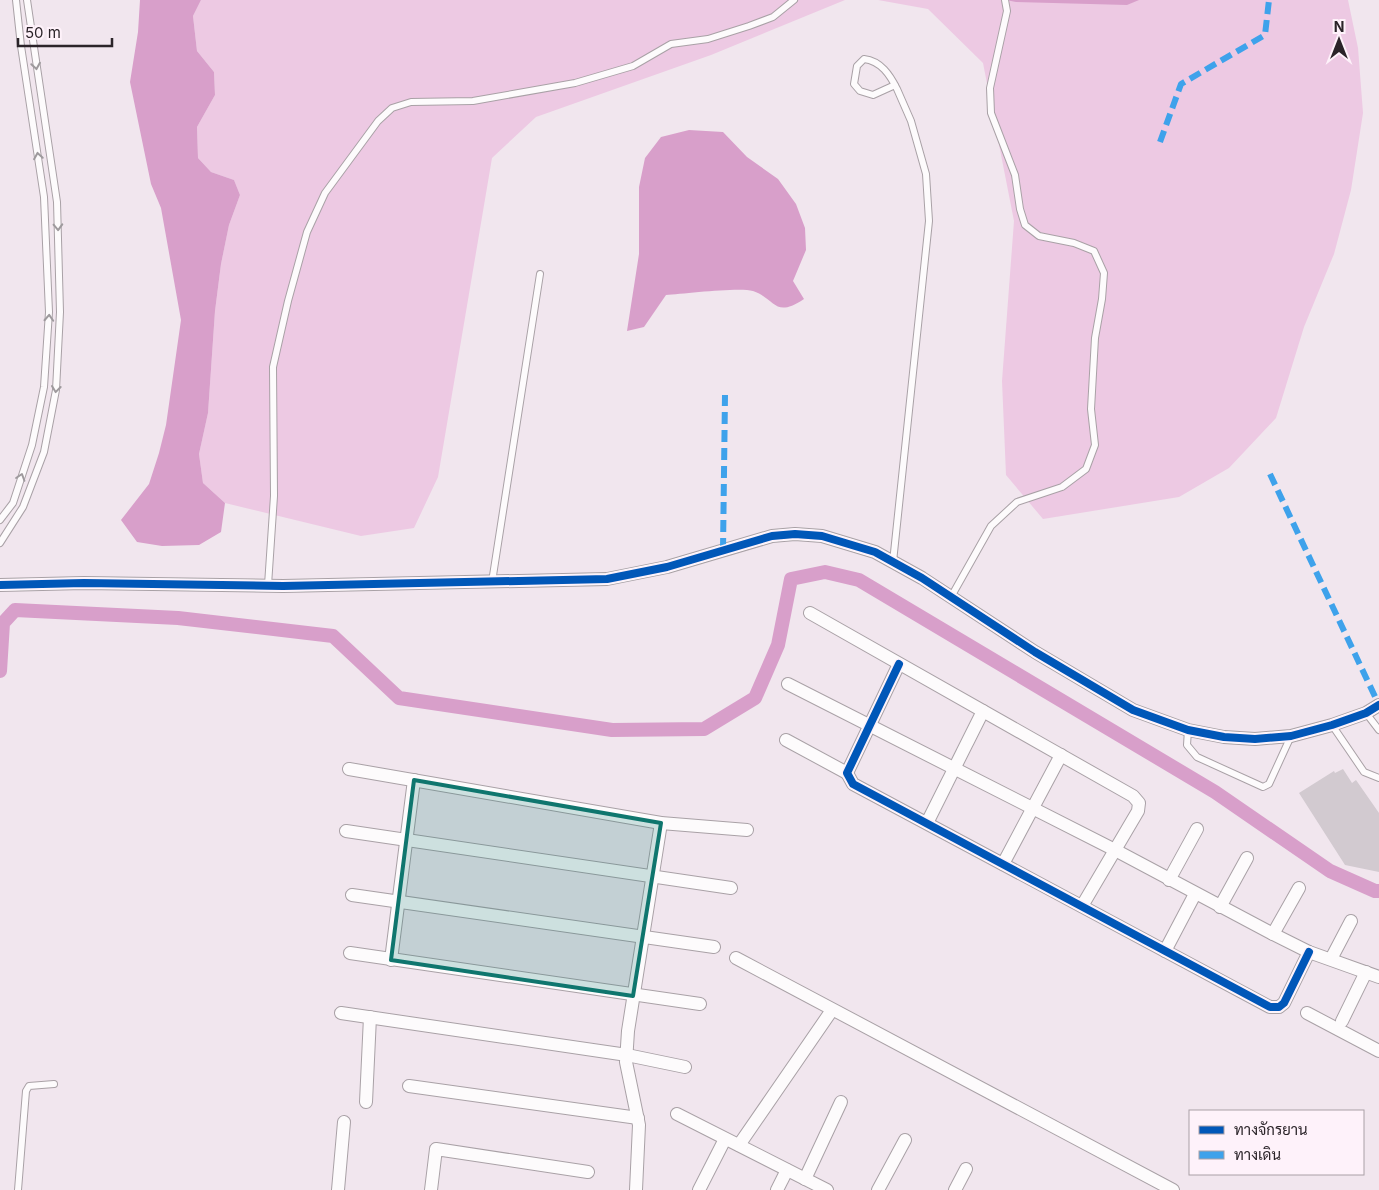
<svg xmlns="http://www.w3.org/2000/svg" width="1379" height="1190" font-family="Inter,Sarabun,sans-serif">
	<style>
		.green { fill: #edc9e3 }
		.water { fill: #d89fca }
		.lines { fill: none; stroke-linecap: round; stroke-linejoin: round }
		.canal { stroke: #d89fca; stroke-width: 14 }
		.building { fill: #d2cad0 }
		.lane-casing { stroke: #a9a1a6; stroke-width: 8 }
		.street-casing { stroke: #a9a1a6; stroke-width: 14 }
		.lane { stroke: #fdfbfc; stroke-width: 6 }
		.street { stroke: #fdfbfc; stroke-width: 12 }
		.quiet { stroke: #3ea2eb; stroke-width: 6; stroke-dasharray: 12 6; stroke-linecap: butt }
		.cycleway-casing { stroke: #fef2fa; stroke-width: 11 }
		.cycleway { stroke: #0057b8; stroke-width: 8 }
		.oneway { stroke: #9e9a9d }
		.marked { fill: #0f766e; fill-opacity: 0.2; stroke: #0f766e; stroke-width: 4; stroke-linejoin: round }
	</style>
	<rect width="100%" height="100%" fill="#f1e6ee"/>
	<g class="green">
		<polygon points="201,0 845,0 711,55 536,117 492,158 438,477 414,528 361,536 225,503 203,483 199,454 208,413 215,311 221,264 229,225 240,195 234,180 211,172 198,158 197,127 215,95 214,72 197,51 193,16"/>
		<polygon points="878,0 1348,0 1358,48 1363,113 1351,190 1334,254 1304,327 1276,418 1229,468 1179,497 1043,519 1006,475 1002,381 1014,221 983,63 928,9"/>
	</g>
	<g class="water">
		<polygon points="140,0 201,0 193,16 197,51 214,72 215,95 197,127 198,158 211,172 234,180 240,195 229,225 221,264 215,311 208,413 199,454 203,483 225,503 221,532 199,545 162,546 137,542 121,520 149,484 159,453 166,425 181,320 161,208 151,184 130,82 138,32"/>
		<polygon points="1006,0 1139,0 1127,5 1016,2"/>
		<path d="M689,130L723,132L747,157L778,179L796,204L805,228L806,250L793,281L804,299C774,319 776,299 753,291C739,287 683,294 666,295L644,327L627,331L639,254V187L645,158L661,137Z"/>
	</g>
	<g class="lines">
		<polyline class="canal" points="0,671 3,623 15,610 178,618 333,636 399,698 612,730 704,729 755,698 778,645 791,579 825,572 859,580 1215,792 1330,871 1375,891 1379,891"/>
	</g>
	<polygon class="building" points="1343,769 1352,783 1356,780 1379,813 1379,872 1345,865 1299,793 1334,771 1335,773"/>
	<g class="lines">
		<defs>
			<g id="lane">
				<polyline points="0,520 13,503 32,445 44,387 49,312 44,197 21,46 16,0"/>
				<polyline points="0,543 23,507 44,452 56,390 60,312 57,202 27,0"/>
				<path d="M893,562L929,221L926,174L911,121L897,89C890,75 881,61 864,59L857,66L854,84L860,91L873,95L895,85"/>
				<polyline points="492,582 540,274"/>
				<polyline points="268,585 274,496 273,367 288,301 307,232 325,193 378,121 392,108 411,102 473,101 575,83 633,66 671,44 708,39 749,26 773,17 794,0"/>
				<polyline points="951,597 991,526 1017,502 1062,487 1086,469 1095,445 1091,409 1095,338 1102,299 1104,273 1094,251 1074,243 1039,236 1025,225 1020,209 1015,175 991,113 990,88 1007,11 1005,0"/>
				<polyline points="1366,713 1379,730"/>
				<polyline points="1332,725 1364,772 1379,778"/>
				<polyline points="1188,730 1187,745 1197,757 1263,787 1269,784 1291,736"/>
				<polyline points="18,1190 26,1091 29,1086 54,1084"/>
			</g>
			<g id="street">
				<polyline points="0,585 84,583 283,586 607,579 667,567 772,536 795,534 822,536 875,552 922,578 1035,652 1133,710 1188,730 1224,737 1255,739 1291,736 1332,725 1366,713 1379,705"/>
				<polyline points="810,613 1133,796 1139,803 1138,811 1082,906"/>
				<polyline points="899,664 847,773 853,784 1270,1007 1279,1007 1284,1003 1309,952"/>
				<polyline points="788,684 1115,850 1273,934 1309,952 1379,977"/>
				<polyline points="786,740 847,773"/>
				<polyline points="349,769 661,823 747,830"/>
				<polyline points="927,823 983,711"/>
				<polyline points="346,831 731,888"/>
				<polyline points="1003,864 1061,755"/>
				<polyline points="1169,880 1197,829"/>
				<polyline points="352,895 714,947"/>
				<polyline points="1220,907 1247,858"/>
				<polyline points="1273,934 1299,888"/>
				<polyline points="1165,951 1195,894"/>
				<polyline points="350,953 700,1004"/>
				<polyline points="736,958 1173,1190"/>
				<polyline points="1331,959 1351,921"/>
				<polyline points="391,960 414,780"/>
				<polyline points="341,1013 627,1055 685,1067"/>
				<polyline points="1307,1013 1379,1051"/>
				<polyline points="1342,1021 1366,972"/>
				<polyline points="409,1086 638,1118"/>
				<polyline points="366,1102 370,1017"/>
				<polyline points="677,1114 827,1190"/>
				<polyline points="739,1145 832,1010"/>
				<polyline points="805,1179 841,1102"/>
				<polyline points="338,1190 344,1122"/>
				<polyline points="431,1190 436,1149 588,1172"/>
				<polyline points="636,1190 639,1125 626,1062 628,1031 661,823"/>
				<polyline points="699,1190 725,1139"/>
				<polyline points="777,1190 787,1170"/>
				<polyline points="878,1190 905,1140"/>
				<polyline points="955,1190 966,1169"/>
			</g>
		</defs>
		<use href="#lane" class="lane-casing"/>
		<use href="#street" class="street-casing"/>
		<use href="#lane" class="lane"/>
		<use href="#street" class="street"/>
		<g class="quiet">
			<polyline points="1160,142 1181,84 1265,35 1269,0"/>
			<polyline points="1270,474 1379,705"/>
			<polyline points="723,550 725,395"/>
		</g>
		<defs>
			<g id="cycleway">
				<polyline points="0,585 84,583 283,586 607,579 667,567 772,536 795,534 822,536 875,552 922,578 1035,652 1133,710 1188,730 1224,737 1255,739 1291,736 1332,725 1366,713 1379,705"/>
				<polyline points="899,664 847,773 853,784 1270,1007 1279,1007 1284,1003 1309,952"/>
			</g>
		</defs>
		<use href="#cycleway" class="cycleway-casing"/>
		<use href="#cycleway" class="cycleway"/>
	</g>
	<defs><path id="oneway-chevron" d="M-2-3.5L2.5 0L-2 3.5" fill="none" stroke-width="1.6" stroke-linecap="round" stroke-linejoin="round" transform="scale(1.25)"/></defs>
	<g class="oneway">
		<use href="#oneway-chevron" transform="translate(36 66) rotate(81)"/>
		<use href="#oneway-chevron" transform="translate(38 156) rotate(-99)"/>
		<use href="#oneway-chevron" transform="translate(58 227) rotate(88)"/>
		<use href="#oneway-chevron" transform="translate(49 318) rotate(-87)"/>
		<use href="#oneway-chevron" transform="translate(56 389) rotate(97)"/>
		<use href="#oneway-chevron" transform="translate(21 477) rotate(-72)"/>
	</g>
	<path class="marked" d="M414,780L661,823L633,996L391,960Z"/>
	<rect x="1189" y="1110" width="175" height="65" fill="#fef2fa" stroke="#aaa0a6"/>
	<rect x="1199" y="1126" width="25" height="8" fill="#0057b8" stroke="#aaa0a6"/>
	<text x="1234" y="1135" font-size="15" fill="#2b2429">ทางจักรยาน</text>
	<rect x="1199" y="1151" width="25" height="8" fill="#3ea2eb" stroke="#aaa0a6"/>
	<text x="1234" y="1160" font-size="15" fill="#2b2429">ทางเดิน</text>
	<g transform="translate(1339 40)" stroke="#fef2fa" stroke-width="4" paint-order="stroke">
	<path d="M0-4L9 19L0 12L-9 19Z" fill="#2b2429"/>
	<text y="-8" font-size="14" font-weight="bold" text-anchor="middle" fill="#2b2429">N</text>
	</g>
	<path d="M18 38v8h94v-8" fill="none" stroke="#2b2429" stroke-width="2.5"/>
	<text x="25" y="38" font-size="15" fill="#2b2429" stroke="#fef2fa" stroke-width="4" paint-order="stroke">50 m</text>
</svg>
